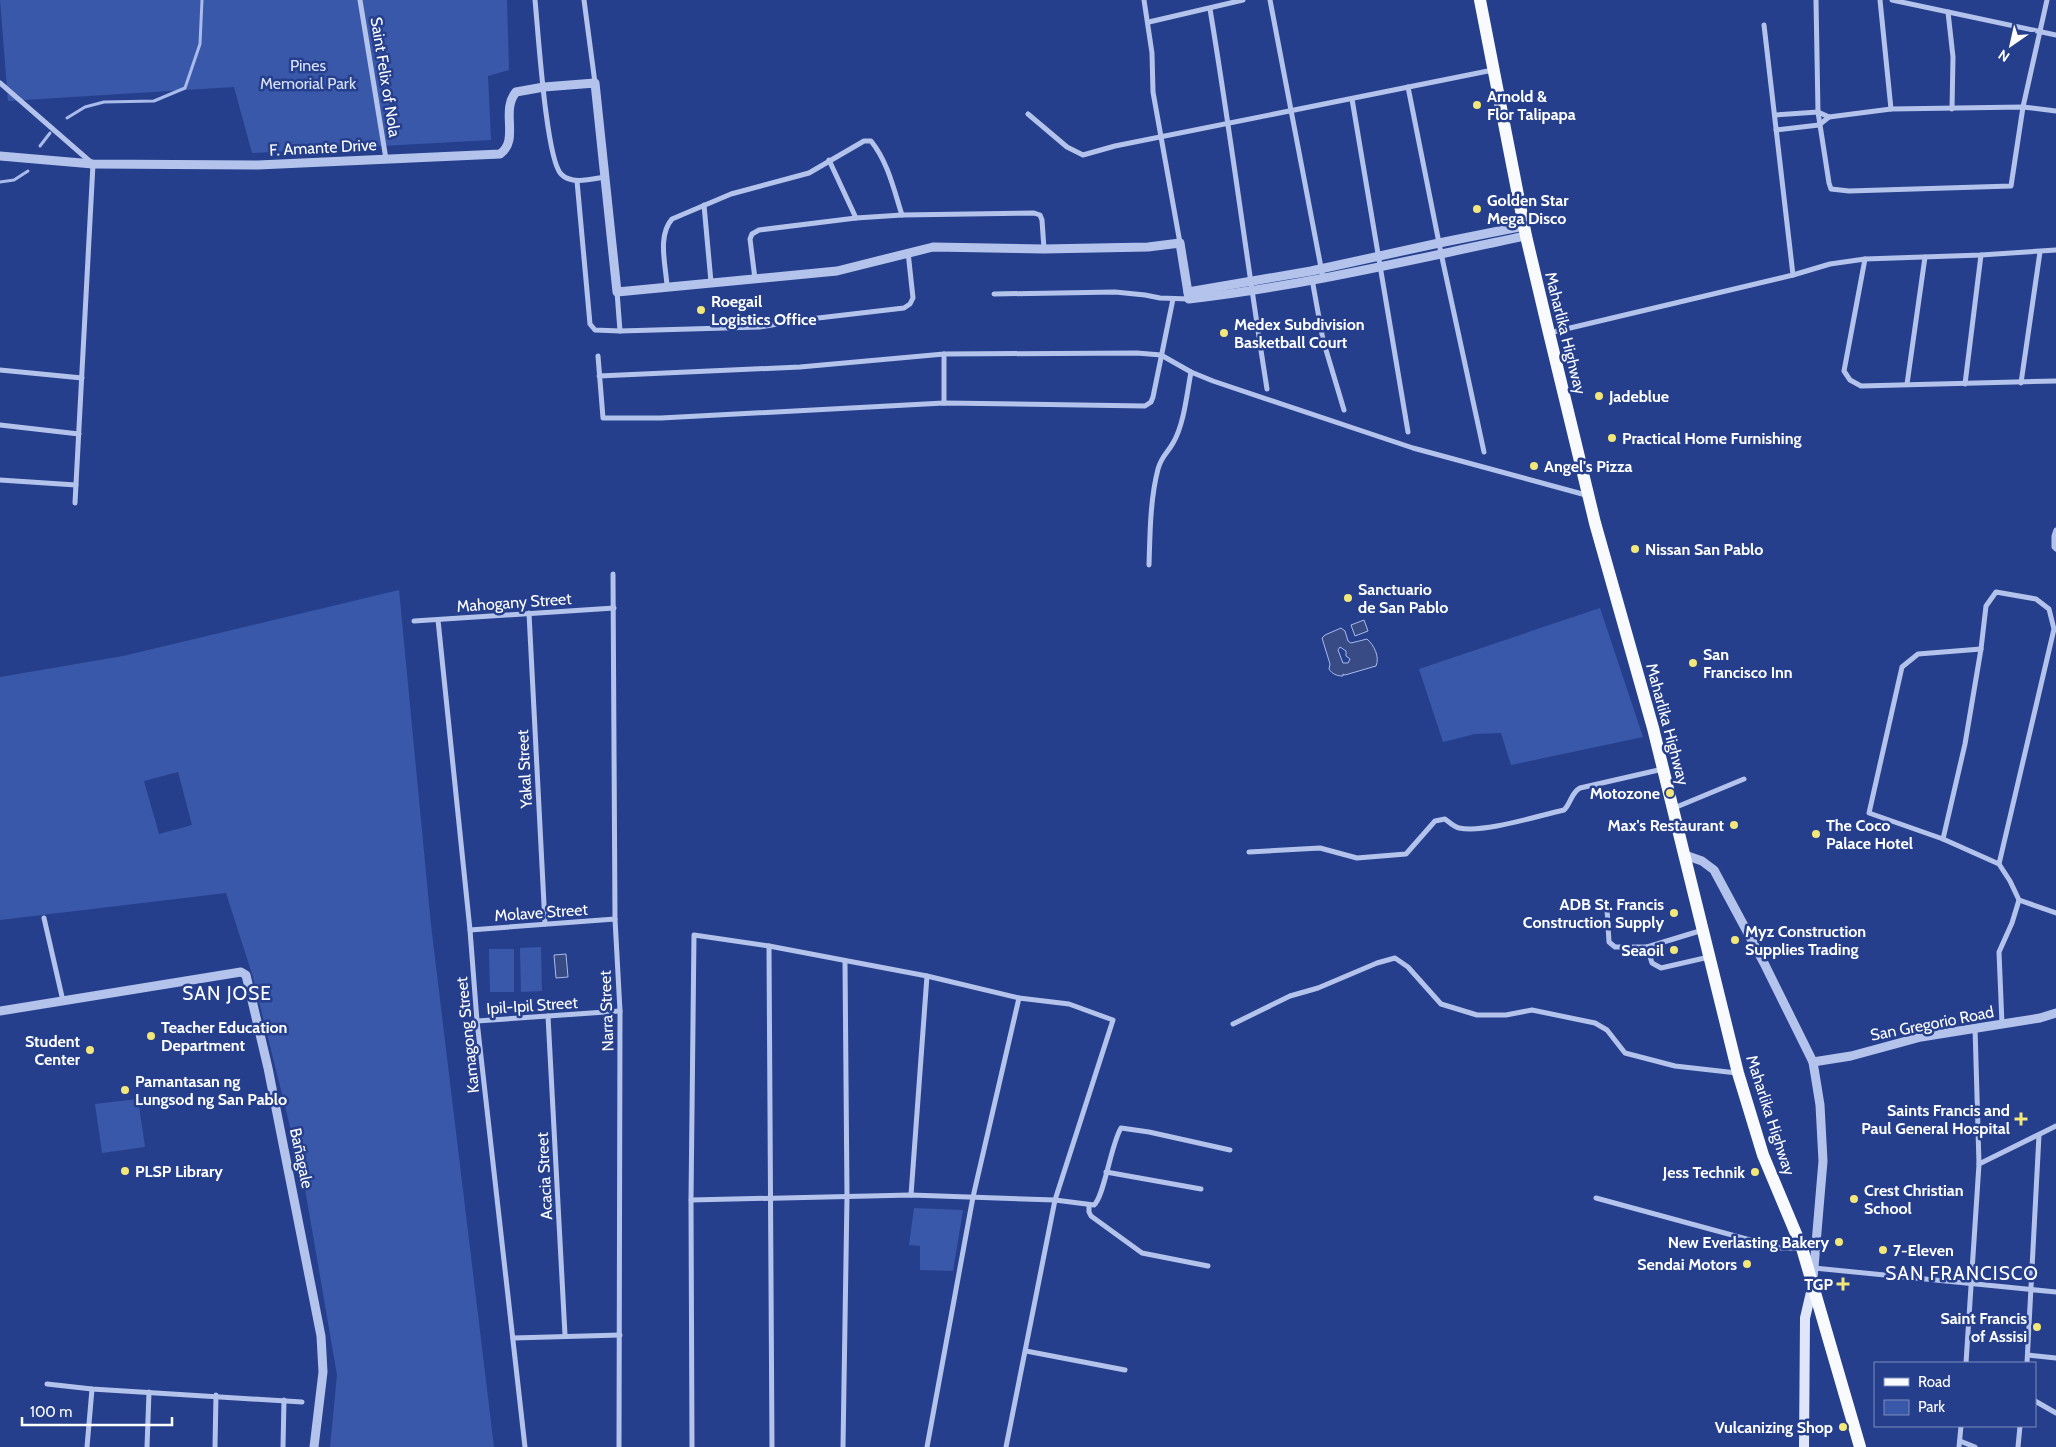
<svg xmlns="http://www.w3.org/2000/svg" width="2056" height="1447" font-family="Cabin,sans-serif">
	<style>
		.green { fill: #3a58a9; fill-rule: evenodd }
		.water { fill: #384b85; stroke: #a9bbeb; fill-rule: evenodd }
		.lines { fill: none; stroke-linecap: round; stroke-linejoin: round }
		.stream { stroke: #a9bbeb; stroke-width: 3 }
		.minor { stroke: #b4c3eb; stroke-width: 5 }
		.tertiary { stroke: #b4c3eb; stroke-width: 9 }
		.secondary { stroke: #dfe6f9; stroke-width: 10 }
		.primary { stroke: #f9fafe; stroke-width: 12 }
		.poi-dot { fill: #f4e779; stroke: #253f8d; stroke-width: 2 }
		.labels { text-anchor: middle; stroke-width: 5; stroke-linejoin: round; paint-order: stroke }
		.park-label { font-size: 16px; fill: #d9e1f8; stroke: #253f8d }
		.street-label { font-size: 16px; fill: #fff; stroke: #253f8d }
		.poi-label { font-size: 16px; font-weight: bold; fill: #fff; stroke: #253f8d; text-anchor: start }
		.quarter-label { font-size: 19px; letter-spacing: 1px; fill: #fff; stroke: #253f8d }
	</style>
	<rect width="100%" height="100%" fill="#253f8d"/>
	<g class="green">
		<polygon points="0,0 507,0 509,70 488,76 491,140 252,153 234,87 8,101"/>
		<path d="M399,590L431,925L494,1447H330L337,1375L304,1183L253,977L226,893L0,920V677L123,656ZM178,772L192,825L159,834L144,781Z"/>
		<polygon points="1600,608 1643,737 1511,765 1501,733 1475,734 1443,742 1419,669"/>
		<polygon points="541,947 542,991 521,992 520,948"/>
		<polygon points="489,949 514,949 514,992 490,992"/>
		<polygon points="138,1099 145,1147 102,1153 95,1104"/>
		<polygon points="914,1208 963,1210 953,1271 920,1270 920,1246 909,1245"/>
	</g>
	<g class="water">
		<polygon points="1364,620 1368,631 1355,636 1351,625"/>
		<path d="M1341,628L1345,631L1348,641L1351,643L1367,639C1374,645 1380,657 1376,666L1345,675L1343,674V676C1337,676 1332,674 1329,669L1330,664L1322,638L1325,635ZM1340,647L1346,651V656L1350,659L1348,663H1343L1338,650Z"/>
		<polygon points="566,954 568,977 556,978 554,955"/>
	</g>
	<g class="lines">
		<g class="stream">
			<polyline points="67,118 85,107 104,102 154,101 185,88 200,44 202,0"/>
			<polyline points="40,146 50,133"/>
			<polyline points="0,182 14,180 28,171"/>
		</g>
		<g class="minor">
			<polyline points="360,0 386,159"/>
			<path d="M535,0C538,29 546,159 561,174C571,185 592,179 605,177"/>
			<polyline points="584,0 595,83"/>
			<polyline points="1144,0 1152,53 1153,92 1180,243"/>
			<polyline points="1270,0 1323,278"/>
			<polyline points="1816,0 1818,112 1829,183 1831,189 1849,191 2011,186 2023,107 2047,0"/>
			<polyline points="1880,0 1891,109"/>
			<polyline points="1892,0 2056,35"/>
			<path d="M1210,9C1231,135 1247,263 1267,389"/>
			<polyline points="1948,12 1953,57 1952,109"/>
			<polyline points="1149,22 1243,0"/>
			<polyline points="0,83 93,164 75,503"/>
			<polyline points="1408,87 1441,253 1484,452"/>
			<polyline points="1352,99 1408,432"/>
			<polyline points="1028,114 1067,147 1083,155 1115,146 1493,70"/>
			<polyline points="1775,115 1818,112 1829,117 1891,109 2023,107 2056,111"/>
			<polyline points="1776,130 1819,125 1829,117"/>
			<polyline points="829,160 856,218"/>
			<polyline points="577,181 590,324 595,330 620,331 760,327 801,320 904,308 910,304 913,298 908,252"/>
			<polyline points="704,205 711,282"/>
			<polyline points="1865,259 1844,371 1850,380 1861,386 2056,381"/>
			<polyline points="1793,275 1830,264 1865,259 1981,255 2056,250"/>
			<polyline points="755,279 750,239 752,234 759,230 856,218 902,215 1034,213 1040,215 1042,220 1044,249"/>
			<polyline points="1312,279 1323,340 1344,410"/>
			<path d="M667,286C666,266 657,236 672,219L731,194L809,173L864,141H871C888,162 894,190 902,215"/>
			<polyline points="617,292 620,331"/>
			<polyline points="994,294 1115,292 1145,295 1160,298 1189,299"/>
			<polyline points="1549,333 1793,275 1764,25"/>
			<polyline points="598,356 603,418 661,418 944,403 1145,406 1151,402 1153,397 1173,299"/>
			<polyline points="0,370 82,378"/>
			<polyline points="599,376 800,367 944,354 1137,353 1161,355 1191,372 1213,381 1413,448 1586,495"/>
			<polyline points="2021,383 2040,252"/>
			<polyline points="1907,384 1925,257"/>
			<polyline points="1965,384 1981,255"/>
			<polyline points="944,403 944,354"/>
			<polyline points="0,425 79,434"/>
			<polyline points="0,480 76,485"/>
			<polyline points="2056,530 2054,536 2054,547 2056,549"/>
			<path d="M1149,565C1150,534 1150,500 1158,469C1162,455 1167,454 1173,443C1184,425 1187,393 1191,372"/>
			<polyline points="613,574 615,919 620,1011 619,1447"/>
			<polyline points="529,613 545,924"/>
			<polyline points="438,620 470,930 477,1021 525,1447"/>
			<polyline points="414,621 614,608"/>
			<polyline points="1981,649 1918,654 1902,667 1869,813 1943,839 1999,864 2010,881 2019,900 2012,923 1999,952 2002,1024"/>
			<polyline points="1674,808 1744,779"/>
			<polyline points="1943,839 1965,744 1981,649 1986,606 1996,592 2036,599 2049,609 2054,629 1999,864"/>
			<path d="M1249,852L1320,848L1357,858L1406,854L1435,821L1445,819C1449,822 1454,827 1459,828C1486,833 1536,816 1564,810C1571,803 1571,793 1580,788L1663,769"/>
			<polyline points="2019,900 2056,913"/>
			<polyline points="1607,909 1609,942 1615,947 1647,947 1652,963 1661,968 1709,957"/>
			<polyline points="44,918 63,1001"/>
			<polyline points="470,930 615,919"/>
			<polyline points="769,946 772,1447"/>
			<polyline points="1647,947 1703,930"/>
			<polyline points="548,1016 565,1335"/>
			<polyline points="477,1021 620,1011"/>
			<polyline points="1233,1024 1290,996 1318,988 1377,963 1395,958 1408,967 1441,1004 1477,1015 1506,1015 1532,1010 1595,1023 1607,1030 1625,1053 1675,1066 1737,1073"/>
			<polyline points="1979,1164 2056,1126"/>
			<polyline points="1106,1172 1201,1189"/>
			<polyline points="911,1195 927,976"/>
			<polyline points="1596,1198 1780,1248 1801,1248"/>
			<path d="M691,1200L911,1195L1055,1200L1094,1205C1104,1197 1111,1144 1121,1128L1149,1132L1230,1150"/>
			<polyline points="1089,1205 1089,1212 1091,1216 1142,1253 1208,1266"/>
			<polyline points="1814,1268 2056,1292"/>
			<polyline points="513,1338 620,1335"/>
			<polyline points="1026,1351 1125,1370"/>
			<polyline points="2028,1355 2056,1358"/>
			<polyline points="1966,1363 1979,1164 1975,1027"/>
			<polyline points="2027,1363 2039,1135"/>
			<polyline points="47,1384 92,1389 302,1402"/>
			<polyline points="2035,1401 2056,1413"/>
			<polyline points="1960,1441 1975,1447"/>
			<polyline points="87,1447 92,1389"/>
			<polyline points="147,1447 149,1392"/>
			<polyline points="215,1447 216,1395"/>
			<polyline points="283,1447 284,1400"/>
			<polyline points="692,1447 691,1200 694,935 769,946 927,976 1019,998 1069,1004 1113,1020 1055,1200 1006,1447"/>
			<polyline points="843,1447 847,1197 845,961"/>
			<polyline points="927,1447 973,1197 1019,998"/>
			<polyline points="1959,1447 1961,1426"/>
			<polyline points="2018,1447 2020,1426"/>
		</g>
		<g class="tertiary">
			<path d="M0,156L93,164L258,165L500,154C520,140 500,111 516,92L544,87L595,83L617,292L837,271L933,247L1044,249L1148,247L1180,243L1189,299C1303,286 1414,259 1526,236"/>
			<polyline points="1188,292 1311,271 1439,243 1524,226"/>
			<polyline points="1685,855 1702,861 1714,870 1764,963 1813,1062 1820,1105 1823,1161 1813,1279"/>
			<polyline points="0,1011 241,972 246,975 268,1068 321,1336 323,1372 314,1447"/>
			<polyline points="1813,1062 1851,1056 1921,1037 2040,1018 2056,1013"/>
		</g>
		<polyline class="secondary" points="1804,1447 1805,1318 1813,1284"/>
		<polyline class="primary" points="1480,0 1526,236 1549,333 1595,523 1653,728 1738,1073 1763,1155 1802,1248 1860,1447"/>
	</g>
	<g class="poi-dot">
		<circle cx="1477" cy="105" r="5"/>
		<circle cx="1477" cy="209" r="5"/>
		<circle cx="701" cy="310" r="5"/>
		<circle cx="1224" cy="333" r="5"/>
		<circle cx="1599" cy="396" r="5"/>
		<circle cx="1612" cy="438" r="5"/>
		<circle cx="1534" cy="466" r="5"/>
		<circle cx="1635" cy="549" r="5"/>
		<circle cx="1348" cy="598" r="5"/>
		<circle cx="1693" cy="663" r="5"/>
		<circle cx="1670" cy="793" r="5"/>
		<circle cx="1734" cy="825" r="5"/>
		<circle cx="1816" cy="834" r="5"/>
		<circle cx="1674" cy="913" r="5"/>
		<circle cx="1735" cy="940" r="5"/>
		<circle cx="1674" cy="950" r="5"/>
		<circle cx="151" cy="1036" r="5"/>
		<circle cx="90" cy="1050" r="5"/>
		<circle cx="125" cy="1090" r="5"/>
		<path d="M2018.5 1111.5h5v5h5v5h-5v5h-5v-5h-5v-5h5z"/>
		<circle cx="125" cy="1171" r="5"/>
		<circle cx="1755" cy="1172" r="5"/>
		<circle cx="1854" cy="1199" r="5"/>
		<circle cx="1839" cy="1242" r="5"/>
		<circle cx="1883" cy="1250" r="5"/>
		<circle cx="1747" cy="1264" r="5"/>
		<path d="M1840.5 1276.5h5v5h5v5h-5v5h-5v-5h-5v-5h5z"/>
		<circle cx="2037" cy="1327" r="5"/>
		<circle cx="1843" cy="1427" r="5"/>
	</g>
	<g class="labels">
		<g class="park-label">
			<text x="308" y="71">Pines<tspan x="308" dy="18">Memorial Park</tspan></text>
		</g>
		<g class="street-label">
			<text transform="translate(386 77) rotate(81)" y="6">Saint Felix of Nola</text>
			<text transform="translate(323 147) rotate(-3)" y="6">F. Amante Drive</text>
			<text transform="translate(1566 333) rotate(76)" y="6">Maharlika Highway</text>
			<text transform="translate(514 602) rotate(-4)" y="6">Mahogany Street</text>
			<text transform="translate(1668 724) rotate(75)" y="6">Maharlika Highway</text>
			<text transform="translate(524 769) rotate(-93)" y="6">Yakal Street</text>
			<text transform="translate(541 912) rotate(-4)" y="6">Molave Street</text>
			<text transform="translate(532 1005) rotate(-4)" y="6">Ipil-Ipil Street</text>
			<text transform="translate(606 1011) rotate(-92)" y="6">Narra Street</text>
			<text transform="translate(1932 1023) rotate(-11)" y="6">San Gregorio Road</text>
			<text transform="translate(467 1035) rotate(-96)" y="6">Kamagong Street</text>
			<text transform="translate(1771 1115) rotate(72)" y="6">Maharlika Highway</text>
			<text transform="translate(302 1158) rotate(78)" y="6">Bañagale</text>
			<text transform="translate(544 1176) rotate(-93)" y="6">Acacia Street</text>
		</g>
		<g class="poi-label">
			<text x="1487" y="102">Arnold &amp;<tspan x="1487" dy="18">Flor Talipapa</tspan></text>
			<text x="1487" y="206">Golden Star<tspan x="1487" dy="18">Mega Disco</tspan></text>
			<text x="711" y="307">Roegail<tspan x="711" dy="18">Logistics Office</tspan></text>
			<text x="1234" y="330">Medex Subdivision<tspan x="1234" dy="18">Basketball Court</tspan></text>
			<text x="1609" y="402">Jadeblue</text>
			<text x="1622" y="444">Practical Home Furnishing</text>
			<text x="1544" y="472">Angel's Pizza</text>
			<text x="1645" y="555">Nissan San Pablo</text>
			<text x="1358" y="595">Sanctuario<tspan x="1358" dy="18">de San Pablo</tspan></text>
			<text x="1703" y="660">San<tspan x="1703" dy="18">Francisco Inn</tspan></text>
			<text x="1660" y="799" text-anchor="end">Motozone</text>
			<text x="1724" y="831" text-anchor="end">Max's Restaurant</text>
			<text x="1826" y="831">The Coco<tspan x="1826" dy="18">Palace Hotel</tspan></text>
			<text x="1664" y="910" text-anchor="end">ADB St. Francis<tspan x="1664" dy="18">Construction Supply</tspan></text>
			<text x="1745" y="937">Myz Construction<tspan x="1745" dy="18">Supplies Trading</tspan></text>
			<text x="1664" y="956" text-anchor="end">Seaoil</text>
			<text x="161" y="1033">Teacher Education<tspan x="161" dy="18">Department</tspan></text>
			<text x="80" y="1047" text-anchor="end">Student<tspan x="80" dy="18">Center</tspan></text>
			<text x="135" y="1087">Pamantasan ng<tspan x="135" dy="18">Lungsod ng San Pablo</tspan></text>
			<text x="2010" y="1116" text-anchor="end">Saints Francis and<tspan x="2010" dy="18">Paul General Hospital</tspan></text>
			<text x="135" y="1177">PLSP Library</text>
			<text x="1745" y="1178" text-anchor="end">Jess Technik</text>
			<text x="1864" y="1196">Crest Christian<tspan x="1864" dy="18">School</tspan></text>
			<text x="1829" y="1248" text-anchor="end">New Everlasting Bakery</text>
			<text x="1893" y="1256">7-Eleven</text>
			<text x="1737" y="1270" text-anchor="end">Sendai Motors</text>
			<text x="1833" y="1290" text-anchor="end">TGP</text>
			<text x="2027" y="1324" text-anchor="end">Saint Francis<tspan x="2027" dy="18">of Assisi</tspan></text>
			<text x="1833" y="1433" text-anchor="end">Vulcanizing Shop</text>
		</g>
		<g class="quarter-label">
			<text x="227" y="1000">SAN JOSE</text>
			<text x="1962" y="1280">SAN FRANCISCO</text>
		</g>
	</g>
	<rect x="1874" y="1362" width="162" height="65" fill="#253f8d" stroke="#7c8cbb"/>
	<rect x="1884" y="1378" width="25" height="8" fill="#f9fafe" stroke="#7c8cbb"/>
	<text x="1918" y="1387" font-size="15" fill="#ffffff">Road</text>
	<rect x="1884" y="1400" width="25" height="15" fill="#3a58a9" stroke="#7c8cbb"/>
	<text x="1918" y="1412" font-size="15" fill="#ffffff">Park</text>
	<g transform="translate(2011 45) rotate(214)" stroke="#253f8d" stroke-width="4" paint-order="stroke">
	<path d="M0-4L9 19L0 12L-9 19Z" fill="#ffffff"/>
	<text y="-8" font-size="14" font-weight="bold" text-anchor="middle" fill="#ffffff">N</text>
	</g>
	<path d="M22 1417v8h150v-8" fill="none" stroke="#ffffff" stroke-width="2.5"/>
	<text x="30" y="1417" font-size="15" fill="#ffffff" stroke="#253f8d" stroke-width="4" paint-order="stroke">100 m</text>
</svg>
